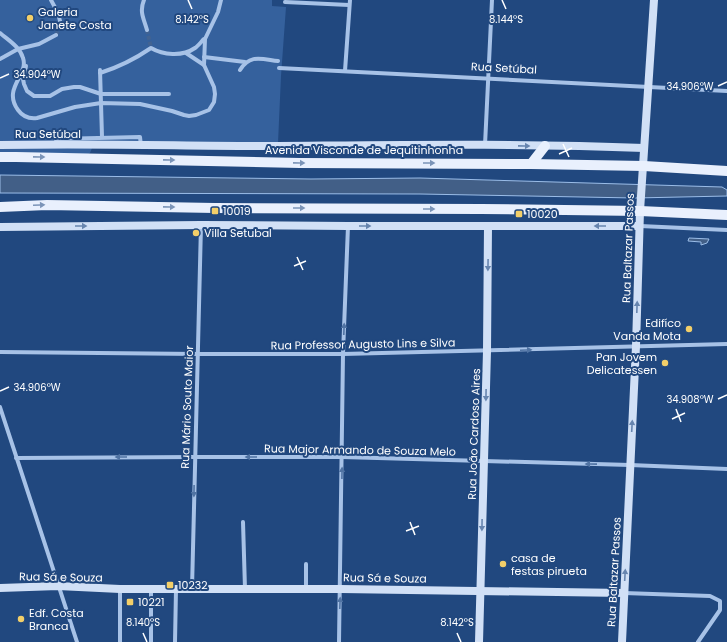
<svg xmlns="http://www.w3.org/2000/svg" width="727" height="642" font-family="Poppins,sans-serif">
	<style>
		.green { fill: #35619d }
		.water { fill: #425f87; stroke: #9bbde8 }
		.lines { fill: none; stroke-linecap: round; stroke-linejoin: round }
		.street-tunnel { stroke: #426392; stroke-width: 4; stroke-dasharray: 4 2; stroke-linecap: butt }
		.street { stroke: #a7c2e7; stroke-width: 4 }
		.secondary { stroke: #d1e0f6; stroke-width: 8 }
		.primary { stroke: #e9f0fd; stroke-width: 10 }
		.oneway { fill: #6785af }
		.oneway2 { fill: #7b94b8 }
		.oneway3 { fill: #5073a3 }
		.ticks { fill: none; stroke: #fff; stroke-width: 1.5 }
		.poi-dot { fill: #f3cf69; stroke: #21487f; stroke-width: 1.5 }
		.labels { text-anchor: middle; stroke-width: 4; stroke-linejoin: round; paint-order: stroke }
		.poi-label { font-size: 11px; fill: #fff; stroke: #21487f; text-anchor: start }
		.street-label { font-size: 11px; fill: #fff; stroke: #21487f }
		.ticks-label { font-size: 10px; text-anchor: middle; fill: #fff; stroke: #21487f; stroke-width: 4; stroke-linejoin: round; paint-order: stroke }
	</style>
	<rect width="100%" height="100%" fill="#21487f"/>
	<polygon class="green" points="0,0 272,0 272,6 286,7 281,76 278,143 92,148 90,153 87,155 0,158"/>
	<g class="water">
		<polygon points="0,175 311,179 420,178 722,187 727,190 727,196 635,198 420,194 0,193"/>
		<polygon points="689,238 709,239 707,243 701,245 701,242 688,241"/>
	</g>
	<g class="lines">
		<g class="street-tunnel">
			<polyline points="147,30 151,48"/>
			<polyline points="56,35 61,25"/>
		</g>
		<g class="street">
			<polyline points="51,0 58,13 61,25"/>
			<path d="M144,0C139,12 144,19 147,30"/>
			<polyline points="285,2 349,5"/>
			<path d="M0,33C8,40 20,47 23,58C29,75 2,88 18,110C23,117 29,119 37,118L75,107L101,103L140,104L172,111L184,115L189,116L196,115L209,110L214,102L215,94L214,87L204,65L205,39L218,12L221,0"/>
			<polyline points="186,53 204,65"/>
			<polyline points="204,57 245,62"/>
			<polyline points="0,59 18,49 39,44 56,35"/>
			<polyline points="26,66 23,79 24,84 27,91 34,96 50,96 62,89 74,87 80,87 101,94 169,94"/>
			<polyline points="279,68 727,91"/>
			<polyline points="100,70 102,137"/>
			<path d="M240,70C250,54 261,59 278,61"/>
			<polyline points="345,71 350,0"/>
			<path d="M100,73C119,67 135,59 151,48C163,55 182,57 195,48C198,46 201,42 204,39"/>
			<polyline points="57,144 56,139 140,137 141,146"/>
			<polyline points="485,145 492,0"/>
			<polyline points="640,226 727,230"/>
			<polyline points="0,352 198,354 343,354 727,344"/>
			<polyline points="0,407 77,642"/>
			<polyline points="16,458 195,457 342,457 630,465 727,469"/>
			<polyline points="243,522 245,589"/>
			<polyline points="192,589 201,225"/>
			<polyline points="306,589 306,564"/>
			<polyline points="624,593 710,596 720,601 720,610 698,642"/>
			<polyline points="120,642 120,589"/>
			<polyline points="151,642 151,589"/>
			<polyline points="175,642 176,589"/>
			<polyline points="339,642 343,354 348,226"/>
		</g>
		<g class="secondary">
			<path d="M0,145C93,143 186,146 278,146C400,145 523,143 644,148"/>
			<polyline points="0,227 201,225 348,226 639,226"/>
			<polyline points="0,588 58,586 120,589 341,589 624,593"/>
			<polyline points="479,642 487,351 488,226"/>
			<polyline points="622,642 636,346 640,211 654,0"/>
		</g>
		<g class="primary">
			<polyline points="0,157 16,157 300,163 531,164 644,166 727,171"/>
			<polyline points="531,164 545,146"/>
			<polyline points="0,207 47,205 215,208 481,209 640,211 727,215"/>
		</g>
	</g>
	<defs><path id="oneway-solid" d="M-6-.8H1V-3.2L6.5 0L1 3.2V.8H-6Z"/></defs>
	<g class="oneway">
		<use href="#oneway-solid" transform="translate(524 146) rotate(1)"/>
		<use href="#oneway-solid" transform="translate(81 226)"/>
		<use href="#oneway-solid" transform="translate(365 226)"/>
		<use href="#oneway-solid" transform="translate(600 226) rotate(-180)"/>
		<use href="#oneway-solid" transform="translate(488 265) rotate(91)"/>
		<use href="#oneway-solid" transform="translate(637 307) rotate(-88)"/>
		<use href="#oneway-solid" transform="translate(486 395) rotate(91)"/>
		<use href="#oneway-solid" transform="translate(632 426) rotate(-87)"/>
		<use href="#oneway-solid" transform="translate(482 525) rotate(91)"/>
		<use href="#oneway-solid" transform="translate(625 575) rotate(-87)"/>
	</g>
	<g class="oneway2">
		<use href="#oneway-solid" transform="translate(39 157) rotate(1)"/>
		<use href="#oneway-solid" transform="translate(169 160) rotate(1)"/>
		<use href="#oneway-solid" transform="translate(299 163) rotate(1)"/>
		<use href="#oneway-solid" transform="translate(429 163)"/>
		<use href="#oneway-solid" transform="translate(39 205) rotate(-3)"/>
		<use href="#oneway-solid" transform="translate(169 207) rotate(1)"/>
		<use href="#oneway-solid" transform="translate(299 208)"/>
		<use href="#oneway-solid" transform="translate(429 209)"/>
	</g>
	<g class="oneway3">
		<use href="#oneway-solid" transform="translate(344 329) rotate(-88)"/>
		<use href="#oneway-solid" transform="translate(526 350) rotate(-2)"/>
		<use href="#oneway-solid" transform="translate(121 457) rotate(180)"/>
		<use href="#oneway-solid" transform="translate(251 457) rotate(-180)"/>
		<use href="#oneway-solid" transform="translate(591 464) rotate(-179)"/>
		<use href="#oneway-solid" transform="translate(342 473) rotate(-89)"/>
		<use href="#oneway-solid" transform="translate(194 491) rotate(91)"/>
		<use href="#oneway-solid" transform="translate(340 603) rotate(-88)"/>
	</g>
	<path class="ticks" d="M188,0L192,9M502,0L506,9M0,78L9,74M718,86L727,82M563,144L569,157M559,154L572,148M297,257L303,270M294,266L306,261M0,391L9,387M718,399L727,395M676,409L681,422M672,419L685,413M410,522L415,535M406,531L419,526M143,633L147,642M457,633L461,642"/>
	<g class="poi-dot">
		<circle cx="30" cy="18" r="4"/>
		<rect x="211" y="207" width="8" height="8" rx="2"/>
		<rect x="515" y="210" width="8" height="8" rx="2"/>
		<circle cx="196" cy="233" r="4"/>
		<circle cx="689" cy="329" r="4"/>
		<circle cx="665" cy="363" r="4"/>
		<circle cx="503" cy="564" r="4"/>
		<rect x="166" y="581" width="8" height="8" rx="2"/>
		<rect x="126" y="598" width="8" height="8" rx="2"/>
		<circle cx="21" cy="619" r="4"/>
	</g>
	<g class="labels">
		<g class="poi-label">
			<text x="38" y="16">Galeria<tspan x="38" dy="13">Janete Costa</tspan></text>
			<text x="223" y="215">10019</text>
			<text x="527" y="218">10020</text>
			<text x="204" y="237">Villa Setubal</text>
			<text x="681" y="327" text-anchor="end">Edifíco<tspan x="681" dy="13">Vanda Mota</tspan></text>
			<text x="657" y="361" text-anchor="end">Pan Jovem<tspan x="657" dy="13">Delicatessen</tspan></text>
			<text x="511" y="562">casa de<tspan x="511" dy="13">festas pirueta</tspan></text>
			<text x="178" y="589">10232</text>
			<text x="138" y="606">10221</text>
			<text x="29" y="617">Edf. Costa<tspan x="29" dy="13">Branca</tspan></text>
		</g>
		<g class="street-label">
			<text transform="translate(504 68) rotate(3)" y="4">Rua Setúbal</text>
			<text x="48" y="138">Rua Setúbal</text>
			<text x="364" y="154">Avenida Visconde de Jequitinhonha</text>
			<text transform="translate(628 248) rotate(-88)" y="4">Rua Baltazar Passos</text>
			<text transform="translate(363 344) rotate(-1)" y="4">Rua Professor Augusto Lins e Silva</text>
			<text transform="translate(187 407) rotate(-88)" y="4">Rua Mário Souto Maior</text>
			<text transform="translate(474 434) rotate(-88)" y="4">Rua João Cardoso Aires</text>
			<text transform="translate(360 450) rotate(1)" y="4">Rua Major Armando de Souza Melo</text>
			<text transform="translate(614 572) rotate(-87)" y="4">Rua Baltazar Passos</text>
			<text transform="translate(61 577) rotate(1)" y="4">Rua Sá e Souza</text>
			<text transform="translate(385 578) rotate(1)" y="4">Rua Sá e Souza</text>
		</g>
	</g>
	<g class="ticks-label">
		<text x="192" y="23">8.142°S</text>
		<text x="506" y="23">8.144°S</text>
		<text x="37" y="78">34.904°W</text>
		<text x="690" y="90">34.906°W</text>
		<text x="37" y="391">34.906°W</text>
		<text x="690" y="403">34.908°W</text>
		<text x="143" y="626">8.140°S</text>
		<text x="457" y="626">8.142°S</text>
	</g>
</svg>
